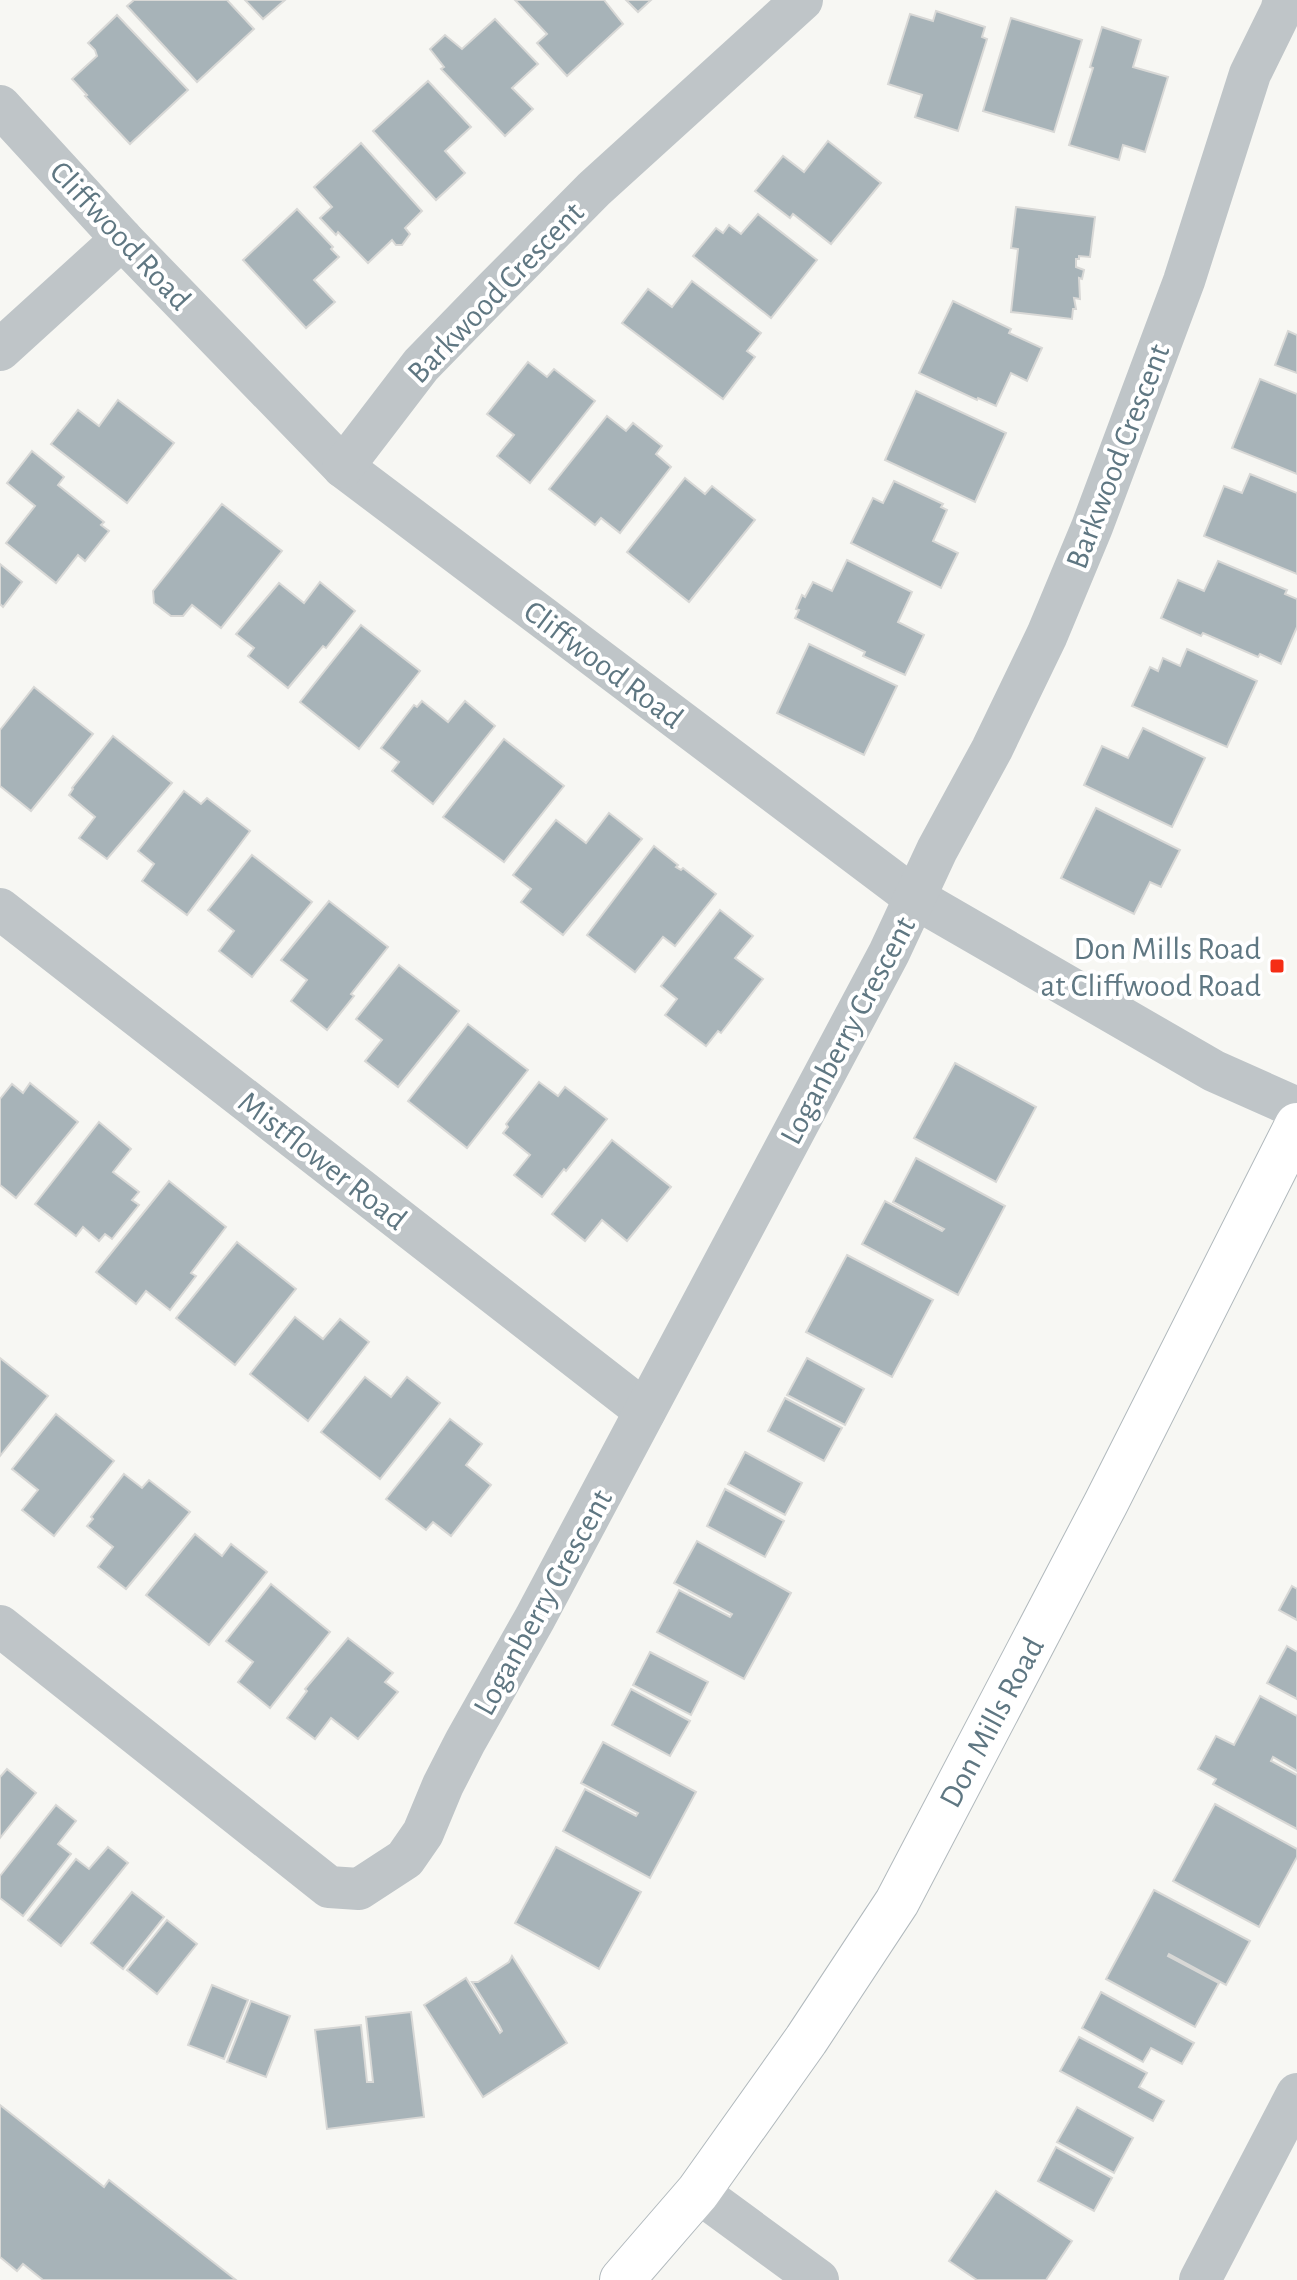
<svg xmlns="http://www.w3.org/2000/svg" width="1297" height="2280" font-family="'Alegreya Sans',sans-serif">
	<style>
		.building { fill: #a7b3b8; stroke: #d8d8d6; stroke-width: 2 }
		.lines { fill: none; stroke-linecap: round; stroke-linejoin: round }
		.secondary-casing { stroke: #b1b9bd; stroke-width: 46 }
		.minor { stroke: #bfc5c8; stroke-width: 42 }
		.secondary { stroke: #fff; stroke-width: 44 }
		.poi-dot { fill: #f52d15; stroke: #fff; stroke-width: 3 }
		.labels { text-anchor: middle; stroke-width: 8; stroke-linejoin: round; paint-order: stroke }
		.street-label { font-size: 32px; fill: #5f7782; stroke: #fff }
		.poi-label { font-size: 32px; fill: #5f7782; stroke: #fff; text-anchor: end }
	</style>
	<rect width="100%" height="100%" fill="#f7f7f3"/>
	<g class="building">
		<polygon points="134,0 227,0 254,29 197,82 127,6"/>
		<polygon points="245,0 285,0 263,19"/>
		<polygon points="515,0 604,0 623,24 567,76 537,43 547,34"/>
		<polygon points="626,0 651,0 638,12"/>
		<polygon points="936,11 985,27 982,37 987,39 958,131 915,117 922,95 888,84 910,14 933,21"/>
		<polygon points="117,15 188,90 130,144 85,96 87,95 72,79 97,56 95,50 88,43"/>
		<polygon points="1011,18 1082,40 1054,132 983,111"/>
		<polygon points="495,19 538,64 512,88 533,109 505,136 441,69 444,67 430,49 445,35 462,49"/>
		<polygon points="1102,27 1141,40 1133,67 1168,77 1145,152 1123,145 1119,160 1069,145 1093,68 1090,67"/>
		<polygon points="428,81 471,127 445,151 465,173 436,200 373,131"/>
		<polygon points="828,141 881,183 831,244 793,214 790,218 755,191 783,156 804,172"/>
		<polygon points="361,143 422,211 405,228 410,234 402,245 396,245 392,240 368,263 338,232 336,235 320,218 332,207 314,187"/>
		<polygon points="1016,207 1095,217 1090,257 1079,256 1079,259 1076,259 1076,267 1084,270 1082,279 1079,278 1080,299 1074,298 1076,309 1073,309 1072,319 1011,312 1018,249 1011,248"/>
		<polygon points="297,209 333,247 331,249 339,257 314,280 335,302 306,328 243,260"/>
		<polygon points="758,214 817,260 771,318 693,256 716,228 723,233 729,225 741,234"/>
		<polygon points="692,281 761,333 747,351 755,357 723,399 622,323 648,289 672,307"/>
		<polygon points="953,301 1011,329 1009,333 1042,348 1027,381 1011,373 996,406 978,398 977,400 919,373"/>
		<polygon points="1288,331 1297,335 1297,373 1275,365"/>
		<polygon points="528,362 547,377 554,369 595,401 530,483 497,456 514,435 487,414"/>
		<polygon points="1260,379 1297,394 1297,474 1232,448"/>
		<polygon points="916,391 1006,433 975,502 885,460"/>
		<polygon points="118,400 174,443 127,503 51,444 78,410 99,426"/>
		<polygon points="607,416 626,431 633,423 662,446 656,454 671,467 620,533 601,518 595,525 549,489"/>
		<polygon points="32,451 64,477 58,485 104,522 101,525 109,531 85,561 78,555 56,583 6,543 35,506 7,483"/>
		<polygon points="1250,474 1297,493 1297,574 1204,536 1224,486 1242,493"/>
		<polygon points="685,478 705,494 712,486 755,520 689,602 627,552"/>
		<polygon points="894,481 943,504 941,507 947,510 933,541 958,553 941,588 851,543 873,498 883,503"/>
		<polygon points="222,504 282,551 221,628 192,605 183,616 171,616 154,603 153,591"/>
		<polygon points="847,560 912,592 898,622 924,635 905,675 863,656 865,652 795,618 799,610 796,609 802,595 805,597 813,582 832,591"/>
		<polygon points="1218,561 1287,590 1285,594 1297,599 1297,627 1281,664 1260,654 1258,657 1203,633 1201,636 1161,618 1178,580 1204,591"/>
		<polygon points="0,564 22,582 3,607 0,604"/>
		<polygon points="320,582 355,611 326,648 323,646 288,688 248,656 254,648 236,634 279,583 304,603"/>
		<polygon points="361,625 420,671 359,749 300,702"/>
		<polygon points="809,644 897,686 864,755 777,713"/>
		<polygon points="1187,649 1257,681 1227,747 1132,706 1150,667 1158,671 1163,658 1180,666"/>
		<polygon points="34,687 93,734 31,811 0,786 0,730"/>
		<polygon points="422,701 448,722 465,701 495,726 433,804 392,771 399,762 381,748 414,705 417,707"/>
		<polygon points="1143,728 1205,758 1172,827 1084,785 1102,746 1128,758"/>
		<polygon points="113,736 172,783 107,859 79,838 95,817 69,795 73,789 72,788"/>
		<polygon points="504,739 564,786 504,862 443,817"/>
		<polygon points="184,791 201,804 207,798 250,831 187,915 142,881 154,864 138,851"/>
		<polygon points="1096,808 1180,850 1161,887 1150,882 1134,914 1061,878"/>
		<polygon points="609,813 642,839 563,935 521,902 531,889 513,875 556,820 586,843"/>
		<polygon points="654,846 678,865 676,867 681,870 683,868 716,894 675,946 663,937 635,972 587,935"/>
		<polygon points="252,855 312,902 252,977 219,951 234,931 208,910"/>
		<polygon points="329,901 388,947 351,994 354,996 327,1030 291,1001 307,980 281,960"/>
		<polygon points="720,910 753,936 735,958 763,979 721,1033 718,1031 706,1046 665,1015 677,999 661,986"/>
		<polygon points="399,965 459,1011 398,1087 365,1061 382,1040 356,1019"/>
		<polygon points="468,1024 528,1070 467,1148 408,1101"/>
		<polygon points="955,1063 1036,1107 996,1182 914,1138"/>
		<polygon points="539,1082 558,1096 565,1087 607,1119 566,1171 564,1169 542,1197 514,1175 530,1155 503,1133 508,1127 506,1124"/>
		<polygon points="30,1083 78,1122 16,1198 0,1185 0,1099 12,1084 23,1093"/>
		<polygon points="99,1122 131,1149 113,1172 139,1192 132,1200 139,1205 112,1239 105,1234 99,1241 83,1227 76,1236 35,1204"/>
		<polygon points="612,1140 671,1187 627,1241 602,1220 585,1241 552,1214"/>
		<polygon points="916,1158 1005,1206 958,1295 862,1244 885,1201 942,1231 944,1229 893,1202"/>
		<polygon points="169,1181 226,1227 191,1273 196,1276 170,1310 146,1291 136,1304 96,1272"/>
		<polygon points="237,1242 296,1289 235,1365 176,1318"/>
		<polygon points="847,1255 933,1300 892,1377 806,1332"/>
		<polygon points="295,1317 323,1339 340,1319 369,1342 308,1421 250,1374"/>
		<polygon points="0,1358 48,1396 0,1456"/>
		<polygon points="807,1358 864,1389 845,1425 787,1395"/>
		<polygon points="365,1377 391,1397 407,1377 440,1403 380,1479 321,1432"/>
		<polygon points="785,1398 842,1428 824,1461 768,1431"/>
		<polygon points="56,1414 114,1461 54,1536 22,1510 38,1490 12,1469"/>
		<polygon points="450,1419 482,1444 466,1465 491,1485 451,1536 433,1522 426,1530 386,1499"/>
		<polygon points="745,1452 802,1483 785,1515 728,1484"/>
		<polygon points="124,1474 142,1488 149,1480 190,1512 126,1589 98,1567 113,1547 87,1526 93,1519 91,1517"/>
		<polygon points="725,1489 784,1521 765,1557 707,1526"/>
		<polygon points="195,1534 222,1556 231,1544 267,1572 209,1645 146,1595"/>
		<polygon points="697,1541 791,1593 744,1679 657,1632 679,1590 730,1617 732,1614 674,1583"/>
		<polygon points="271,1584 330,1632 270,1708 238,1682 253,1662 226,1641"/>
		<polygon points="1292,1586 1297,1589 1297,1620 1279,1610"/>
		<polygon points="348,1638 393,1673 385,1682 398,1692 358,1739 331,1718 315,1739 287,1718 307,1691 305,1689"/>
		<polygon points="1287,1646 1297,1652 1297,1699 1267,1683"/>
		<polygon points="650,1652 708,1682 691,1715 633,1685"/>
		<polygon points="631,1689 690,1721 670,1756 612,1725"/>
		<polygon points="1260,1696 1297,1716 1297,1771 1273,1757 1271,1761 1297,1775 1297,1829 1213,1784 1216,1779 1198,1769 1216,1736 1234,1745"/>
		<polygon points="603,1742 696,1792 650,1878 563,1831 585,1789 636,1816 638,1813 581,1783"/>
		<polygon points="7,1769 36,1793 0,1838 0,1777"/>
		<polygon points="1215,1804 1297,1849 1297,1857 1259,1927 1173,1881"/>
		<polygon points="56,1805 76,1821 58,1844 71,1854 23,1916 0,1898 0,1876"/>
		<polygon points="108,1847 128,1863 61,1946 28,1920 76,1859 89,1869"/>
		<polygon points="556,1847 641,1892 599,1969 515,1923"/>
		<polygon points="1154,1890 1250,1941 1226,1985 1169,1954 1168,1956 1219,1983 1195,2027 1106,1979"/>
		<polygon points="132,1892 164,1917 123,1969 91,1943"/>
		<polygon points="167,1920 197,1944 157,1994 127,1970"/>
		<polygon points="512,1956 567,2043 483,2097 424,2005 466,1978 500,2033 502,2031 499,2025 472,1982 478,1982 509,1962"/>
		<polygon points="212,1985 248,2000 224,2059 188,2045"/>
		<polygon points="1101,1992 1194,2043 1182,2064 1151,2048 1143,2062 1082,2028"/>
		<polygon points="251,2001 290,2016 266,2077 227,2062"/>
		<polygon points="411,2012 424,2117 327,2129 315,2030 361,2025 367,2082 373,2082 366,2017"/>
		<polygon points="1079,2037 1147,2073 1139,2087 1164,2101 1153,2121 1060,2071"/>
		<polygon points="0,2105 104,2187 109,2180 236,2280 43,2280 23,2264 17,2271 0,2257"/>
		<polygon points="1077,2107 1133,2138 1114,2173 1057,2142"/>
		<polygon points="1056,2147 1112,2178 1094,2211 1038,2181"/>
		<polygon points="996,2191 1072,2241 1046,2280 977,2280 949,2261"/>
	</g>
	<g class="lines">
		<defs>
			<polyline id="secondary" points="622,2280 698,2192 806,2040 897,1902 1106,1503 1297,1125"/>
		</defs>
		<use href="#secondary" class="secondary-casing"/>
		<g class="minor">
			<polyline points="0,106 122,239 343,467 915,898 1214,1071 1297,1108"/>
			<polyline points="0,350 122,239"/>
			<polyline points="343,467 421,365 494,290 594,189 802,0"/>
			<polyline points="0,909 645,1411"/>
			<polyline points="0,1626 329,1887 359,1889 405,1859 423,1833 443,1785 465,1742 535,1618 889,953 937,850 992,749 1047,635 1092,527 1184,281 1250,74 1281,11 1284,0"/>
			<polyline points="698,2192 818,2280"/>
			<polyline points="1200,2280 1297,2094"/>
		</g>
		<use href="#secondary" class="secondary"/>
	</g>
	<rect class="poi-dot" x="1269" y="958" width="16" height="16" rx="4"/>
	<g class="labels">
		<g class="street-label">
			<text transform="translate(121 235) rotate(47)" y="11">Cliffwood Road</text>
			<text transform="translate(495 292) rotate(-46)" y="11">Barkwood Crescent</text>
			<text transform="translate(1117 456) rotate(-69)" y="11">Barkwood Crescent</text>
			<text transform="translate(604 664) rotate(37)" y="11">Cliffwood Road</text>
			<text transform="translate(847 1030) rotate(-62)" y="11">Loganberry Crescent</text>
			<text transform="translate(323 1160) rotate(38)" y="11">Mistflower Road</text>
			<text transform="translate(542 1602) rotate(-61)" y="11">Loganberry Crescent</text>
			<text transform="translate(991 1722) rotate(-62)" y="11">Don Mills Road</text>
		</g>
		<g class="poi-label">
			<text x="1261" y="959">Don Mills Road<tspan x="1261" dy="37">at Cliffwood Road</tspan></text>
		</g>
	</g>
</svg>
